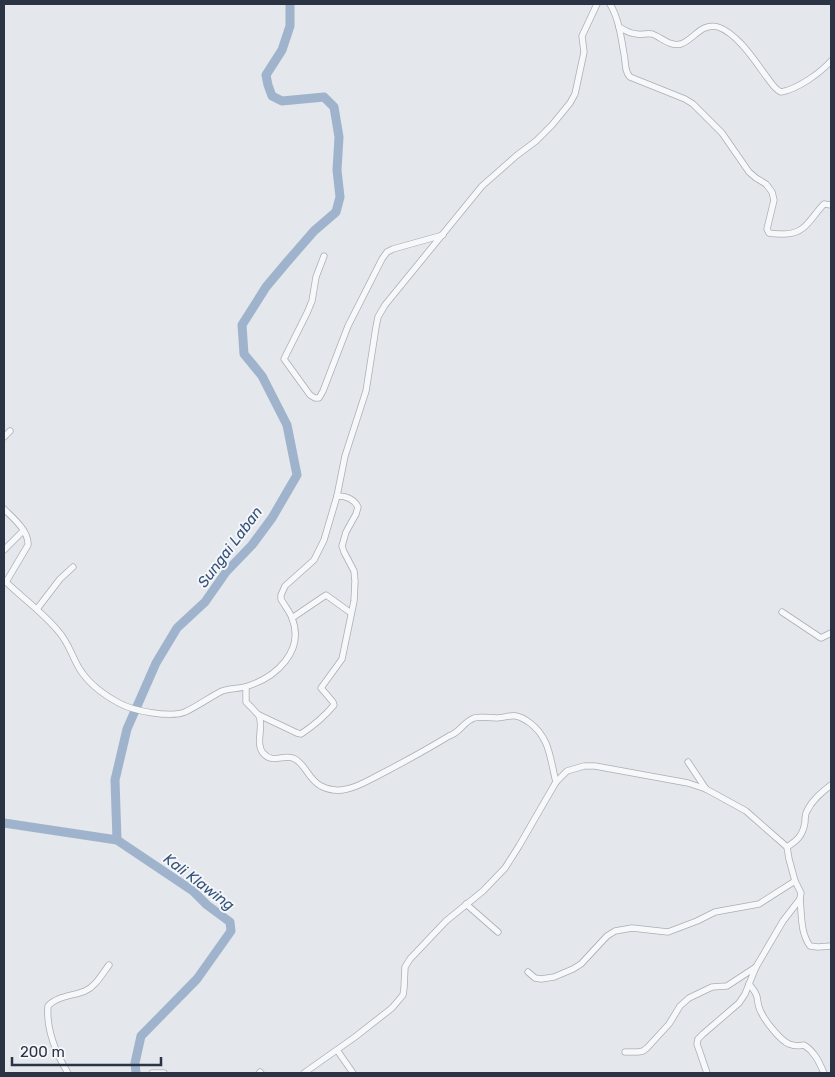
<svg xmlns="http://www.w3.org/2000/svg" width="835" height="1077" font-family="Rubik,sans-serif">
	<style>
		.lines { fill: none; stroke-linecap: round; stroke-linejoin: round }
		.river { stroke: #9fb4cc; stroke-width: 9 }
		.street-casing { stroke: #a9aeb7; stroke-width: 7 }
		.street { stroke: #f7f8fa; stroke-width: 5.5 }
		.labels { text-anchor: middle; stroke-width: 4; stroke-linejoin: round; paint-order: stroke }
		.water-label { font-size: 15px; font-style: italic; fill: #34527a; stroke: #f4f6f9 }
	</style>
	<rect width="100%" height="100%" fill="#e4e7ec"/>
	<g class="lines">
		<g class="river">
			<polyline points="4,823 117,840 193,891 207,905 230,922 231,931 197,979 141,1036 135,1063 136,1073"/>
			<polyline points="117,840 115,780 127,729 156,663 177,628 205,602 226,572 252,545 272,518 297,475 287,425 262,376 244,354 242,325 266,287 287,262 314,231 336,212 340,197 337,170 339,137 334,107 324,97 282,101 272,96 268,85 266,75 282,50 290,26 290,4"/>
		</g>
		<defs>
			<g id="street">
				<path d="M610,4C619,19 621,37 624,54C626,62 624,71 630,77L685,99L693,104L722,133L749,172L756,178L766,184L772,192L774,200L767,229L769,233C774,234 779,234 785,234C806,234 811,217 824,204L831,205"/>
				<path d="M619,27C624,30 630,34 637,34C642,35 647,33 652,34C661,37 670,47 681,44C693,40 702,22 718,27C737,33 755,61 766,76C771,82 774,89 781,92C798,89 820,73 831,61"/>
				<polyline points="324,256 316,277 312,301 307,313 284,359 310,395 315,398 319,398 323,391 348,326 382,259 387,252 393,249 443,235"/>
				<polyline points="4,437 10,431"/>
				<path d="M4,509C13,518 29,531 28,545L6,582"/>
				<polyline points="4,550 23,531"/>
				<path d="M4,580C22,598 43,612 59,632C68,642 72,656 79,668C88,683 104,695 119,703C133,711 170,718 185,712C198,706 210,697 222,691C230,688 240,689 248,686C276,677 305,651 292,618C290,612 284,605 281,599V595L285,586L314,560L324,540L337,496L345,456L366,391L376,327L378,317L385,305L482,186L516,156L536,141L552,125L570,103L575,94L584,52L582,36L597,4"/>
				<polyline points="37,609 60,579 73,567"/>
				<polyline points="782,612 821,638 831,633"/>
				<polyline points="292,618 326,595 351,613"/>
				<path d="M246,687V702C249,705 258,714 259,716C264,726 255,743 263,753C273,765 284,753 295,759C306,765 308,779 321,786C329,790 339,791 347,789C358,787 369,780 379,775C402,763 426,750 449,736C460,733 463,722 474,718C481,716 489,718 497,718C503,718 510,715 516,716C521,717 526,720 530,723C550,738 550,759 556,782"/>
				<path d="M259,715L297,733L301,734C313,726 325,716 334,705L333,702L321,688L342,659L354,601L355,581L354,571L344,552L342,546L346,532L356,514L358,507C354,499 346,496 337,496"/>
				<polyline points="688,762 706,789"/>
				<path d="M800,899C802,915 800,932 810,946L818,947L831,946"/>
				<polyline points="466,904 498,932"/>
				<polyline points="528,972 535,978 541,979 554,977 573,969 581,964 607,936 615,931 632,928 668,932 697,921 715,912 759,904 795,881"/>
				<path d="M749,984C752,988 756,992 757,997C758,1002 758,1007 761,1012C765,1021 780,1040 789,1044C794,1046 799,1046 804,1045C815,1052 819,1062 824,1073"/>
				<polyline points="337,1050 353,1073"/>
				<polyline points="625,1052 638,1052 643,1051 647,1048 669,1024 680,1006 689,998 712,987 727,986 756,967"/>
				<polyline points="260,1072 261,1073"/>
				<path d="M68,1073C56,1054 46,1029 48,1006C57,996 73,996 85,991C96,986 102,974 109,965"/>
				<polyline points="152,1073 164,1073"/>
				<path d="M304,1073L355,1037L392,1008L403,995L404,988L405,967L410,959L446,921L483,891L505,868L519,846L556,782L567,771L584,766H595L688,783L706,789L746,811L787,847C798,840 803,835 805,822C805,818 805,814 807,811C812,800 822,792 831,785"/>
				<polyline points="707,1073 697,1044 698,1039 703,1034 739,1003 745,994 756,967 783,921 800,899 801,893 795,881 789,859 787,847"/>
			</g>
		</defs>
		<use href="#street" class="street-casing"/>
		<use href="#street" class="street"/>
	</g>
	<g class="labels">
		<g class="water-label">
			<text transform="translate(230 547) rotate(-53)" y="5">Sungai Laban</text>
			<text transform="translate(199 882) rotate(37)" y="5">Kali Klawing</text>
		</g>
	</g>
	<rect width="835" height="1077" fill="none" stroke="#2b3445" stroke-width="10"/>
	<path d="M12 1057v8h149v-8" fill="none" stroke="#2b3445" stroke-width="2.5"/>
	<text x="20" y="1057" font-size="15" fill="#2b3445" stroke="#f4f6f9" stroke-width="4" paint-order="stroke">200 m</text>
</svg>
